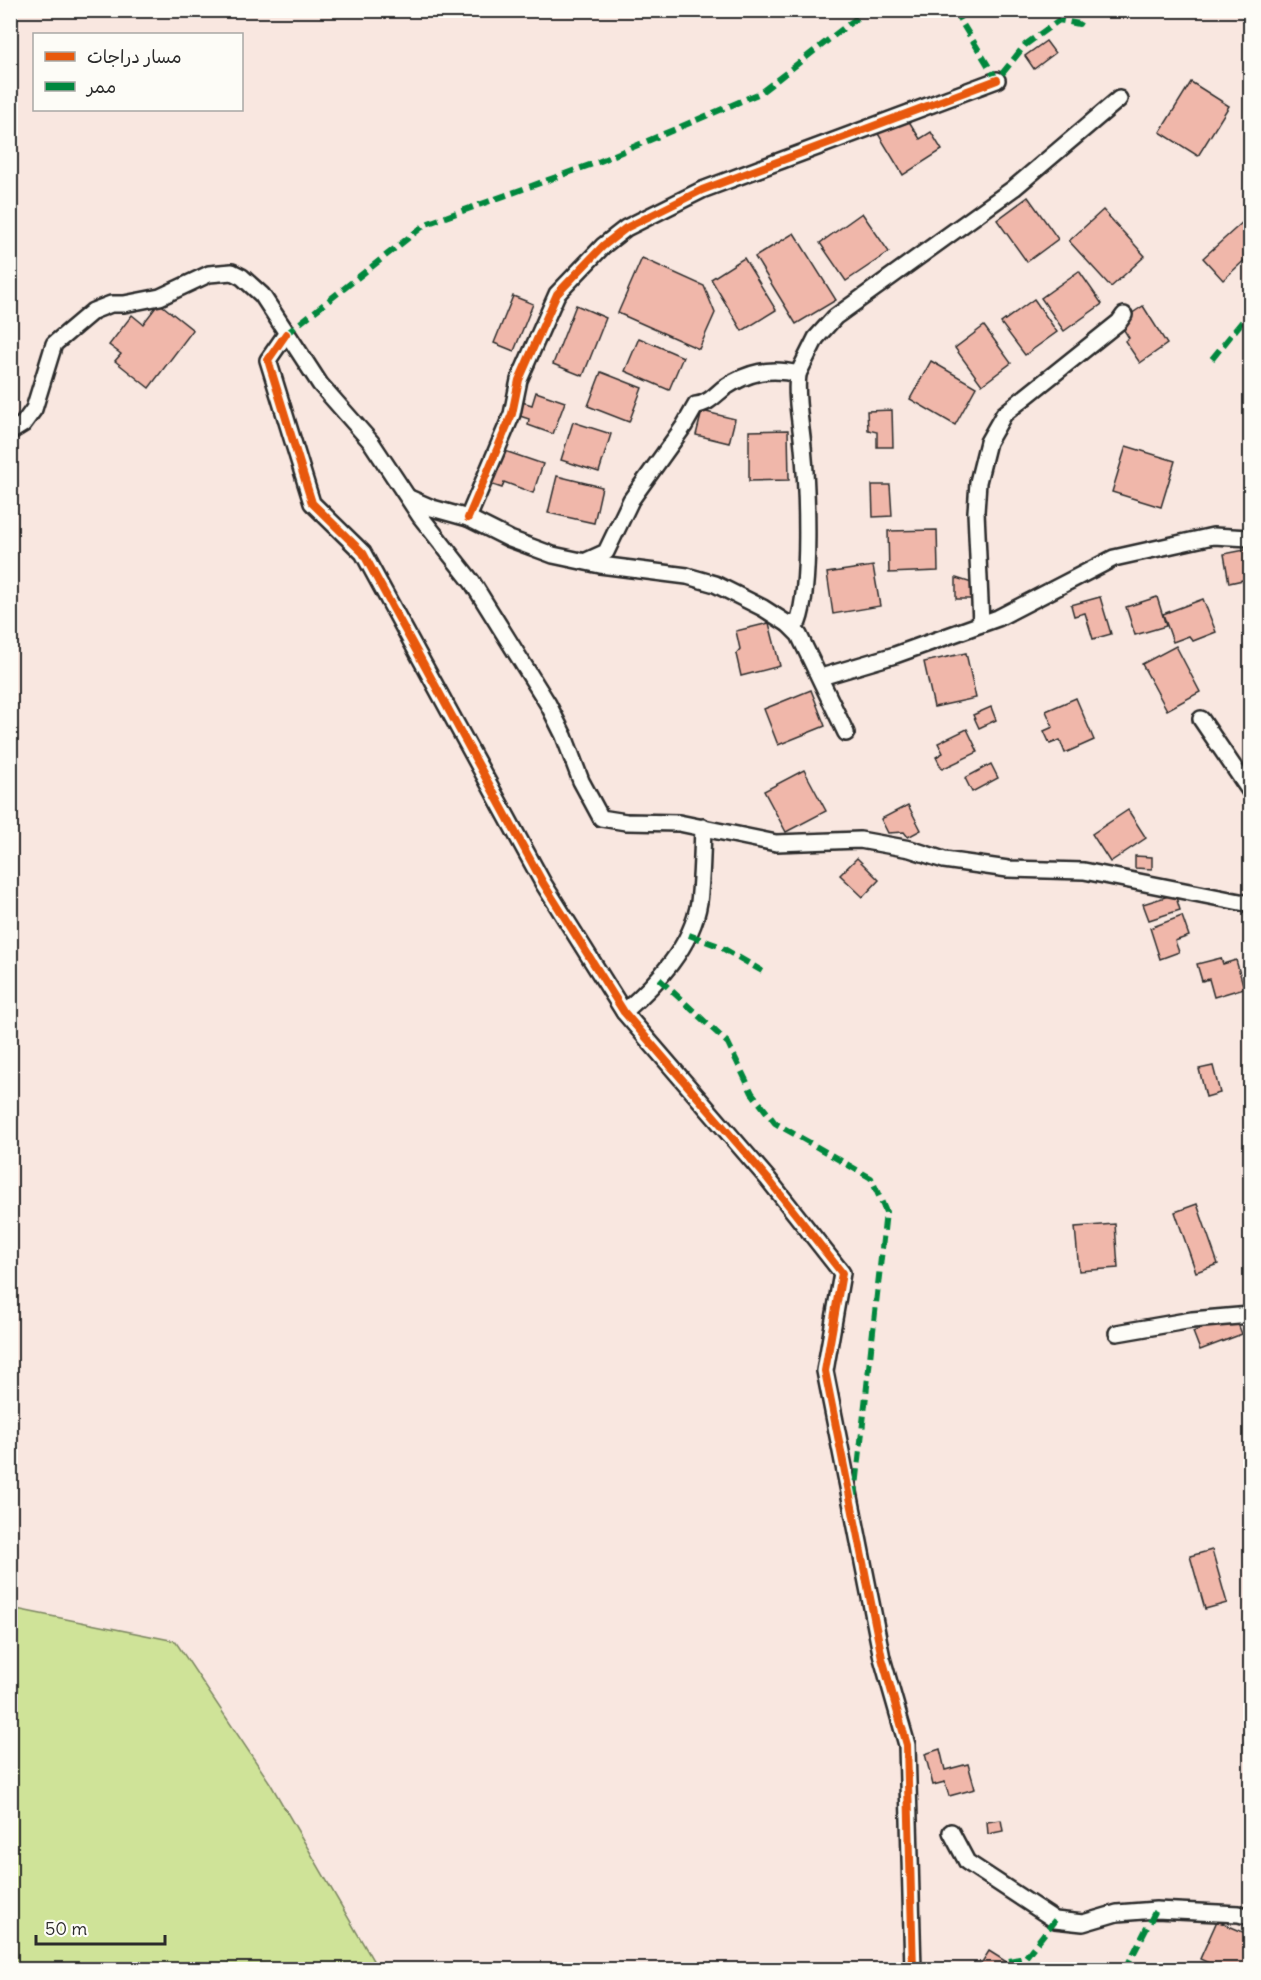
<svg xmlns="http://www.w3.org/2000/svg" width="1261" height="1980" font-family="Delius,'Playpen Sans Arabic',sans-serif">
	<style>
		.green { fill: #cfe398; stroke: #7d8762; stroke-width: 1.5 }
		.building { fill: #f0b7aa; stroke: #2b2b2b; stroke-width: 1.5 }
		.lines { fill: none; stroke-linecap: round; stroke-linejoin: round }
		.minor-casing { stroke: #2b2b2b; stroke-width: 20 }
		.minor { stroke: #fdfcf7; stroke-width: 15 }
		.quiet { stroke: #00873e; stroke-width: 6; stroke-dasharray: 12 6; stroke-linecap: butt }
		.cycleway-casing { stroke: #fdfcf7; stroke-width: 11 }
		.cycleway { stroke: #e8590c; stroke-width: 8 }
	</style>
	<rect width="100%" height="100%" fill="#f9e7e0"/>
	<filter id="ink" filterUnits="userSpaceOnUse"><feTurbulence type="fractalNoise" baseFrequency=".0167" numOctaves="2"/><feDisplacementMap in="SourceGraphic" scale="12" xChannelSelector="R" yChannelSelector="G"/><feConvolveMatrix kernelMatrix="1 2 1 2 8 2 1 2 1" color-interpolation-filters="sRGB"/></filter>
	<g filter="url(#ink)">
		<polygon class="green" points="11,1608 175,1641 270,1783 378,1969 11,1969"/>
		<g class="building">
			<polygon points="1046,41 1055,53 1034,69 1025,56"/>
			<polygon points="1191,82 1229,106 1198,156 1160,132"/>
			<polygon points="905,115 920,139 931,132 942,150 903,175 877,132"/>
			<polygon points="1028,197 1058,239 1027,262 997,220"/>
			<polygon points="1103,210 1145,256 1111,287 1069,241"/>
			<polygon points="862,213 889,252 846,281 820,243"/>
			<polygon points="1245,220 1250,226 1250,255 1223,280 1203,258"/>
			<polygon points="794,233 836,300 796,324 755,257"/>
			<polygon points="642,258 704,286 715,313 699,349 618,313"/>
			<polygon points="744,258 776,310 742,331 711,279"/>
			<polygon points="1079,271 1102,304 1064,331 1041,298"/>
			<polygon points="513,296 533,304 514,351 494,343"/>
			<polygon points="1034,299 1057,332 1025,355 1001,323"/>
			<polygon points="159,303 193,330 149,388 115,361 121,354 109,345 132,315 143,324"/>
			<polygon points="576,305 606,318 583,376 553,364"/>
			<polygon points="1143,306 1167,344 1140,363 1125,341 1129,338 1119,322"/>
			<polygon points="984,326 1011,363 982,385 955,348"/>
			<polygon points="639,338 683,357 669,390 625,371"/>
			<polygon points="931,361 976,387 955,425 910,399"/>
			<polygon points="601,372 642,388 629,422 588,406"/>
			<polygon points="536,392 565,402 553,434 528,425 529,419 517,415 522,402 532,405"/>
			<polygon points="892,410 893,447 877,447 877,432 868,430 867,411"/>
			<polygon points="702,411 735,419 729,443 696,435"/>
			<polygon points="573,422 611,434 599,472 561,460"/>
			<polygon points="788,430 789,480 749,481 749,431"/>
			<polygon points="1126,446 1175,461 1161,507 1112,492"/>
			<polygon points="502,450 543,464 533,493 504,482 502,488 490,484"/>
			<polygon points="557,476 602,487 594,523 548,513"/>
			<polygon points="872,485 890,485 892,516 873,517"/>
			<polygon points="937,530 938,571 889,573 888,531"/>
			<polygon points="1250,549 1250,593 1246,594 1243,580 1229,583 1224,554"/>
			<polygon points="873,566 880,606 833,614 827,573"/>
			<polygon points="956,578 972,583 972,599 956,599"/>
			<polygon points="1100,597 1111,634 1093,639 1085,613 1074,616 1071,605"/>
			<polygon points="1157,597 1166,626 1135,635 1126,607"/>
			<polygon points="1203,599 1216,632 1193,641 1189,636 1173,642 1163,614"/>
			<polygon points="769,623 780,666 741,676 736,654 740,649 736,631"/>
			<polygon points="1176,646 1200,692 1167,710 1142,664"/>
			<polygon points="966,653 976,698 934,707 924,662"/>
			<polygon points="811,690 825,726 778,745 764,709"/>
			<polygon points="1076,698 1094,740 1065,753 1060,740 1050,744 1044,731 1053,727 1046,711"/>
			<polygon points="991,707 996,720 979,728 973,715"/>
			<polygon points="967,729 978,752 942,769 936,757 943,753 938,743"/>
			<polygon points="991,764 998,778 972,792 965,778"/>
			<polygon points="804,770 826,811 786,832 764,791"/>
			<polygon points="908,805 921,830 908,837 904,832 888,833 881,819"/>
			<polygon points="1128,810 1146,838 1110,862 1092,834"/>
			<polygon points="1135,856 1152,857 1152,869 1135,868"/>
			<polygon points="857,858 879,880 863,897 840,875"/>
			<polygon points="1175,894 1180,910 1149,920 1143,904"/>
			<polygon points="1182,916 1189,936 1175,941 1179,952 1160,959 1150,928"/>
			<polygon points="1221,958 1223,964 1236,960 1244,988 1214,997 1209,979 1202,981 1197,964"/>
			<polygon points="1213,1066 1220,1093 1206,1097 1199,1069"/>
			<polygon points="1197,1204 1218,1264 1196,1272 1175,1212"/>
			<polygon points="1115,1224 1118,1268 1079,1271 1075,1227"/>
			<polygon points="1235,1316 1242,1334 1200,1350 1193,1332"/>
			<polygon points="1212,1550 1227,1603 1205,1609 1190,1556"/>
			<polygon points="940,1749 945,1770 968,1764 975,1789 949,1796 945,1782 933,1785 925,1754"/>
			<polygon points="1001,1820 1003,1831 988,1834 987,1822"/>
			<polygon points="1217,1921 1250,1935 1250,1970 1224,1970 1200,1959"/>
			<polygon points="989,1951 1013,1966 1011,1970 977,1970"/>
		</g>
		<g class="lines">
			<defs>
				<g id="minor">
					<polyline points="286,334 268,360 312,503 363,553 543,883 624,1012 768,1179 842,1273 825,1371 882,1658 907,1745 913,1970"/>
					<polyline points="798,374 816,338 835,317 1014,188 1119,99"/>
					<polyline points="10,432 23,424 34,409 54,344 93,311 111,304 124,304 160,297 209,274 232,272 242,277 262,295 320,384 371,442 420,516 472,582 548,704 564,736 581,781 601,818 626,822 679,823 776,843 860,840 910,849 944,860 1008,869 1084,871 1250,904"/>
					<polyline points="409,498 432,508 468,518 510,539 553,555 600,565 687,576 715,584 763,608 788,624 799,635 846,733"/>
					<polyline points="468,518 512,414 519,380 557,294 603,246 626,228 702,190 997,80"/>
					<path d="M586,561L606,552L631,500L684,426L696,405C708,404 715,395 724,388C748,372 770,367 798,374C795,398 801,423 803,447C807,487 811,587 798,622L788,624"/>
					<polyline points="981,624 976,512 978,482 988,442 1004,414 1119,322 1124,315"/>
					<polyline points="821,677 895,655 998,618 1114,558 1213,536 1250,538"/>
					<polyline points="1201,719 1250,791"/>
					<path d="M624,1012C656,984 692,947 699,902C702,877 702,852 703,827"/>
					<polyline points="1117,1333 1192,1320 1250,1315"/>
					<polyline points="951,1832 967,1862 1055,1920 1083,1923 1117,1913 1156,1910 1239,1914 1250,1917"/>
				</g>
			</defs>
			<use href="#minor" class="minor-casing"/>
			<use href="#minor" class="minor"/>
			<g class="quiet">
				<polyline points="954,10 997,80 1025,45 1059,20 1079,24 1086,10"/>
				<polyline points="286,334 426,224 598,162 760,93 867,10"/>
				<polyline points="1212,359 1250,312"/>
				<polyline points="689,935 719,946 762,971"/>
				<polyline points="659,979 728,1043 752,1093 775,1123 871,1178 886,1212 855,1496"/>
				<polyline points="1009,1961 1025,1958 1055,1920"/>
				<polyline points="1125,1970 1156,1910"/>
			</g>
			<defs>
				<g id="cycleway">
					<polyline points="286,334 268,360 312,503 363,553 543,883 624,1012 768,1179 842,1273 825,1371 882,1658 907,1745 913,1970"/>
					<polyline points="468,518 512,414 519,380 557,294 603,246 626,228 702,190 997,80"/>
				</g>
			</defs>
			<use href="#cycleway" class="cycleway-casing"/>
			<use href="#cycleway" class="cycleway"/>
		</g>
	</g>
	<rect width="1261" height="1980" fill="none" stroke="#fdfcf7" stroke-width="36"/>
	<rect x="18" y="18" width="1225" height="1944" fill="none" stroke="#2b2b2b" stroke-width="2" filter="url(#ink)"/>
	<rect x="33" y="33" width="210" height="78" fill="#fdfcf7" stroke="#a9a8a5" stroke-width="1.5"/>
	<rect x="45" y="52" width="30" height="9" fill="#e8590c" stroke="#a9a8a5" stroke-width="1.5"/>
	<text x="87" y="63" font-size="18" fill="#2b2b2b">مسار دراجات</text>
	<rect x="45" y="82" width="30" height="9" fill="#00873e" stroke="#a9a8a5" stroke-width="1.5"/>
	<text x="87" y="93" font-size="18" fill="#2b2b2b">ممر</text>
	<path d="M36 1935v9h129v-9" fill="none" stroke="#2b2b2b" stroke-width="3"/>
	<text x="45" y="1935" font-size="18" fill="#2b2b2b" stroke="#fdfcf7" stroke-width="4.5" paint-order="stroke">50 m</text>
</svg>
